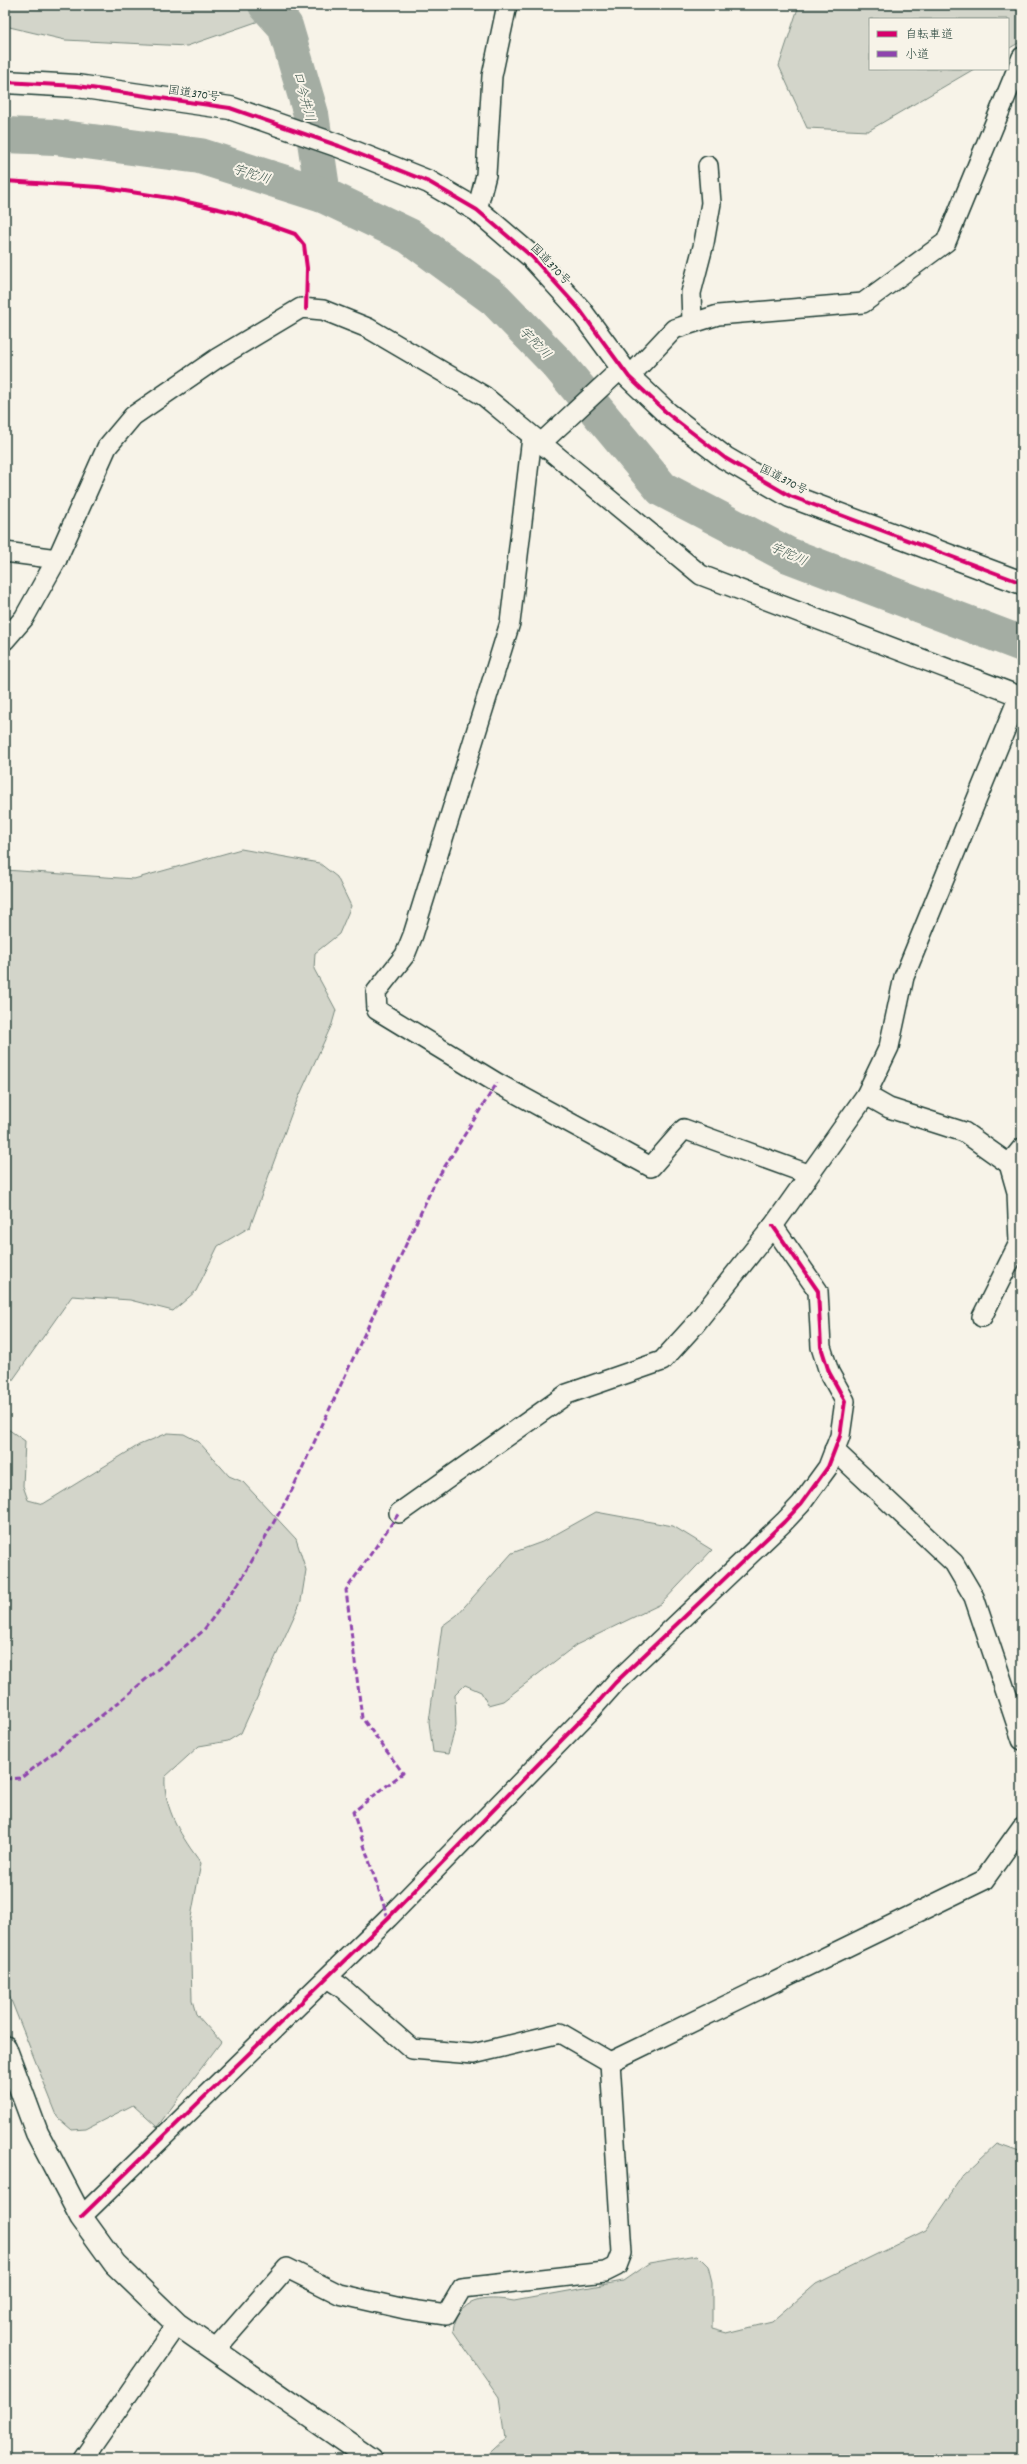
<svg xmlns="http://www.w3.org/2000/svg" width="1027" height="2464" font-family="Dekko,'Klee One',sans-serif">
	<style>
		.green { fill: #d3d5ca; stroke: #79897f }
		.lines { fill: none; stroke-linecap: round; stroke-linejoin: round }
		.river { stroke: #a4ada3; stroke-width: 36 }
		.minor-casing { stroke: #1f3d34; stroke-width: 22 }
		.tertiary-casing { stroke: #1f3d34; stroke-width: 25 }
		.trunk-casing { stroke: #1f3d34; stroke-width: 25 }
		.minor { stroke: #f7f3e8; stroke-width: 19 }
		.tertiary { stroke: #f7f3e8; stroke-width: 22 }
		.trunk { stroke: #f7f3e8; stroke-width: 22 }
		.quiet { stroke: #8e44ad; stroke-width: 3; stroke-dasharray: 6 3; stroke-linecap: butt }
		.cycleway-casing { stroke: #f7f3e8; stroke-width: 6 }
		.cycleway { stroke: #d6006c; stroke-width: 4 }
		.labels { text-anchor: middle; stroke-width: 4; stroke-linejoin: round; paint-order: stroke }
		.street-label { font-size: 12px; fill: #1f3d34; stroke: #f7f3e8 }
		.water-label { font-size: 13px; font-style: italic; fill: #405950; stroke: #f7f3e8 }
	</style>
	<rect width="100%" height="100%" fill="#f7f3e8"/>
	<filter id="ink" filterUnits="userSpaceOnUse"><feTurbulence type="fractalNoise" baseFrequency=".025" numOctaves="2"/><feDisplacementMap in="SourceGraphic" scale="8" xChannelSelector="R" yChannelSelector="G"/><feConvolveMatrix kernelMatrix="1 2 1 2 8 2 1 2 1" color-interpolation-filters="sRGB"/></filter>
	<g filter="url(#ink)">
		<g class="green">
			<polygon points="5,5 252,5 259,21 187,46 65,40 5,26"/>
			<polygon points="799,5 1022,5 1022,41 1008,49 1008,19 870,19 870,69 974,69 868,131 807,128 779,66"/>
			<polygon points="241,849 319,863 337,877 351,906 339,934 315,953 314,969 336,1010 332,1024 292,1112 250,1227 218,1246 196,1291 173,1311 130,1300 72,1296 5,1391 5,870 134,879"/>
			<path d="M5,1427L25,1441L23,1486L28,1500L43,1504L139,1445L168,1433L184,1434L199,1442L229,1476L243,1482L296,1539L306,1570L301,1601L241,1733L228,1741L199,1746L165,1777C163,1809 183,1839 201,1863L190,1923L192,2000L196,2014L221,2042L157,2127L133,2105L86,2129L72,2130L58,2118L5,1985Z"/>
			<polygon points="596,1512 673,1526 712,1550 661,1604 576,1645 503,1701 488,1705 481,1692 465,1685 455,1695 456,1726 448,1754 433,1752 429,1722 442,1626 457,1615 512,1553 542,1542"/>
			<path d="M997,2144L1022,2153V2459H483L505,2439L499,2397L453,2331C458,2298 484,2296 514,2301L623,2281L649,2263L697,2255L708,2266L712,2282V2329L727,2333L772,2322L816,2284L926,2230L963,2176Z"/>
		</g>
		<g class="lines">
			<g class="river">
				<polyline points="266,5 285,26 311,114 323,195"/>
				<polyline points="5,135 55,137 200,156 323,195 409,236 495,299 558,364 662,489 788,555 1022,644"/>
			</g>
			<defs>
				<g id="minor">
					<polyline points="477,210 486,175 492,76 507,5"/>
					<polyline points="692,322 691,293 704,243 711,203 708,166"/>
					<polyline points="629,377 674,329 718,315 863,303 946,242 1022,57"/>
					<polyline points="532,437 510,623 413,935 405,955 376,992 377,1010 497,1083 651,1167 684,1129 808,1174"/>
					<polyline points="540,444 622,368"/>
					<polyline points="5,552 57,559"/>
					<polyline points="5,640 24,618 57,559 107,447 133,416 216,359 301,308 323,310 368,328 484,396 701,575 1022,697"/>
					<polyline points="866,1095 889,1108 964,1132 1009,1164 1022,1148"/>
					<polyline points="982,1317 1019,1243 1017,1192 1009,1164"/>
					<polyline points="834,1450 954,1563 974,1597 1022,1740"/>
					<polyline points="399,1513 567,1394 662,1361 692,1328 773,1226 866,1095 889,1047 904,977 1019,696"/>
					<polyline points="327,1978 341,1987 412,2049 473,2054 560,2033 610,2062"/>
					<polyline points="610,2062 984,1880 1022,1827"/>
					<polyline points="81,2217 388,1918 592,1709 615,1683 784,1522 801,1504 828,1467 840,1436 845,1401 829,1372 821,1347 818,1291 773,1226"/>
					<polyline points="216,2349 287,2268 339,2294 405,2309 446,2315 462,2288 605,2272 617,2266 622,2253 610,2062"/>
					<polyline points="83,2459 177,2324"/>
				</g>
				<polyline id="tertiary" points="5,2047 37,2133 81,2217 115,2264 177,2324 371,2459"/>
				<polyline id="trunk" points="5,82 77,86 230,108 339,146 429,182 477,210 532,257 580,310 629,377 668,414 725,458 790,496 1022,583"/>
			</defs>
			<use href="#minor" class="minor-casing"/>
			<use href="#tertiary" class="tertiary-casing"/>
			<use href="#trunk" class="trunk-casing"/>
			<use href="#minor" class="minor"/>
			<use href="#tertiary" class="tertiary"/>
			<use href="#trunk" class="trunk"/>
			<g class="quiet">
				<polyline points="5,1779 21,1778 119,1702 203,1631 241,1580 292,1490 435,1182 497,1083"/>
				<polyline points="388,1918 353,1812 403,1773 362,1718 346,1590 399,1513"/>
			</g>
			<defs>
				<g id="cycleway">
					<polyline points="5,82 77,86 230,108 339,146 429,182 477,210 532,257 580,310 629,377 668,414 725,458 790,496 1022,583"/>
					<polyline points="5,181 99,187 170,198 236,213 295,234 304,245 307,268 306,309"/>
					<polyline points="81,2217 388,1918 592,1709 615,1683 784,1522 801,1504 828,1467 840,1436 845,1401 829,1372 821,1347 818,1291 773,1226"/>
				</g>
			</defs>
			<use href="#cycleway" class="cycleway-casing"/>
			<use href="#cycleway" class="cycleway"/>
		</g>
	</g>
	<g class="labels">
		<g class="street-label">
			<text transform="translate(194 93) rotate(8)" y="4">国道370号</text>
			<text transform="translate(551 264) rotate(46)" y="4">国道370号</text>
			<text transform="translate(784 479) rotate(27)" y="4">国道370号</text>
		</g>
		<g class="water-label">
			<text transform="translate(305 96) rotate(75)" y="5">口今井川</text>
			<text transform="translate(252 173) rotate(17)" y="5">宇陀川</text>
			<text transform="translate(536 342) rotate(46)" y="5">宇陀川</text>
			<text transform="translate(789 553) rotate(24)" y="5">宇陀川</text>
		</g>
	</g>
	<rect width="1027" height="2464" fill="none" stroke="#f7f3e8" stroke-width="20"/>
	<rect x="10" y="10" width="1007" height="2444" fill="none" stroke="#1f3d34" stroke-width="1.5" filter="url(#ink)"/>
	<rect x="869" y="18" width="140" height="52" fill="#f7f3e8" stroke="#a1aaa0"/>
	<rect x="877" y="31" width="20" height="6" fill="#d6006c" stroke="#a1aaa0"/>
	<text x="905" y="38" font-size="12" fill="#1f3d34">自転車道</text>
	<rect x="877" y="51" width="20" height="6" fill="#8e44ad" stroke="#a1aaa0"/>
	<text x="905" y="58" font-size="12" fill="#1f3d34">小道</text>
</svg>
